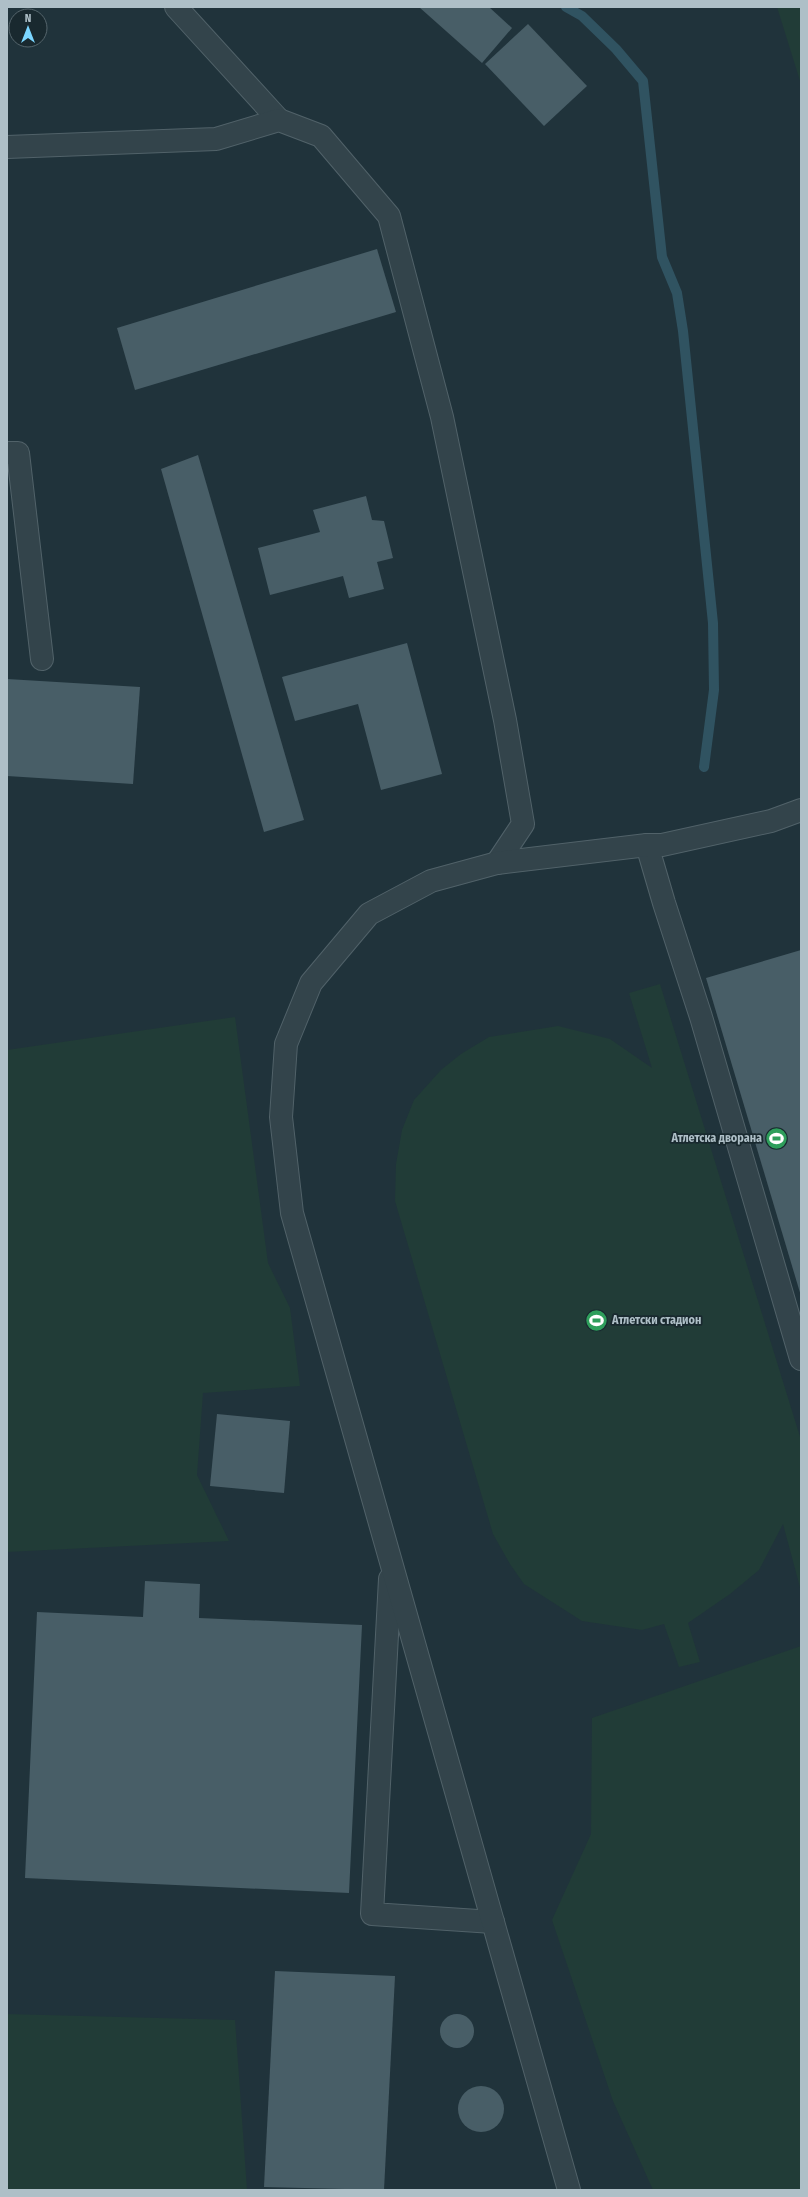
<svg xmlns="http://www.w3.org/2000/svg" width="808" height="2197" font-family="'Fira Sans Condensed',sans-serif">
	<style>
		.green { fill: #213c37 }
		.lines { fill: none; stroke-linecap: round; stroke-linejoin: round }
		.stream { stroke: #305361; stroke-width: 10 }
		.building { fill: #485e67 }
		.minor-casing { stroke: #516269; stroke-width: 24 }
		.minor { stroke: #33444b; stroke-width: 22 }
		.labels { text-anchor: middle; stroke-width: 3.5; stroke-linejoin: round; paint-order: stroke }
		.poi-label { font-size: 12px; font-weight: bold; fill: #aebfc7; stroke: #19292f; text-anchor: end }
	</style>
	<rect width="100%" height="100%" fill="#20333b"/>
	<g class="green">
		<polygon points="777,7 801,7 801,84"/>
		<polygon points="660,984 801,1440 801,1591 783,1524 759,1570 730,1594 688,1623 700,1662 679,1667 664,1624 642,1630 582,1621 524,1584 510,1564 493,1534 395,1201 396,1164 402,1130 414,1100 441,1070 461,1054 489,1037 558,1026 610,1039 652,1068 629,993"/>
		<polygon points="235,1017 268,1263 290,1308 300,1386 203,1393 197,1475 229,1541 7,1552 7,1050"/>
		<polygon points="801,1646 801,2190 653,2190 613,2101 552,1920 591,1834 592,1718"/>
		<polygon points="7,2014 235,2020 247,2190 7,2190"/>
	</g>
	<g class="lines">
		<polyline class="stream" points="566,7 582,16 616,49 643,81 662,257 677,293 683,331 713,623 714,690 704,767"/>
	</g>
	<g class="building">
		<polygon points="419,7 489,7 512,28 482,63"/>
		<polygon points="528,24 587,86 544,126 485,64"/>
		<polygon points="377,249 396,312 135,390 117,328"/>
		<polygon points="198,455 304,820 264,832 161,469"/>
		<polygon points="366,496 372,520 384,521 393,558 377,562 384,589 349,598 343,576 270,595 258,548 320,532 313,510"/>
		<polygon points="407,643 442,774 381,790 358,704 295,721 282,677"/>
		<polygon points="7,679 140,687 133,784 7,776"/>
		<polygon points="801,950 801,1296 706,978"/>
		<polygon points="217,1414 290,1421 284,1493 210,1486"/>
		<polygon points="145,1581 200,1584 199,1618 362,1625 349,1893 25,1878 37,1612 143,1617"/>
		<polygon points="275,1971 395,1976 384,2190 264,2187"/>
		<circle cx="457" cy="2031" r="17"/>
		<circle cx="481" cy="2109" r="23"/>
	</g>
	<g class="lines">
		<defs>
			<g id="minor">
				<polyline points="176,7 279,120"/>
				<polyline points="7,147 216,139 279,120 321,136 389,216 442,417 505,720 523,824 497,863"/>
				<polyline points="7,453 18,453 42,659"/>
				<polyline points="647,845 664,903 701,1017 801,1359"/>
				<polyline points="390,1579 372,1914 493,1922"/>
				<polyline points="569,2190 292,1213 281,1117 286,1044 311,983 369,914 431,881 497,863 647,845 662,845 771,821 801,810"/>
			</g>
		</defs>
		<use href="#minor" class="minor-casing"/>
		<use href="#minor" class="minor"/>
	</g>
	<defs>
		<symbol id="stadium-disc" viewBox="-11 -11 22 22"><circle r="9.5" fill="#2e9e5b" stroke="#19292f"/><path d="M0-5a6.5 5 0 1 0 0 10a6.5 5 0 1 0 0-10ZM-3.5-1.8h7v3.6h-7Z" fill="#fff"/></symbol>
	</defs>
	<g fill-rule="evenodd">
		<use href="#stadium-disc" x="764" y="1126" width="25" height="25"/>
		<use href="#stadium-disc" x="584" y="1308" width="25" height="25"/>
	</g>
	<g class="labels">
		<g class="poi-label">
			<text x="762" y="1142">Атлетска дворана</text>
			<text x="612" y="1324" text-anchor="start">Атлетски стадион</text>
		</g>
	</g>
	<rect width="808" height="2197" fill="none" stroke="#aebfc7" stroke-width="16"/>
	<g transform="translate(28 28)"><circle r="19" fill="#19292f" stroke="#55656c"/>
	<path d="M0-3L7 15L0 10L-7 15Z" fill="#7bd6ff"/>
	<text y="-6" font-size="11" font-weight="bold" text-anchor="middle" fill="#aebfc7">N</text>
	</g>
</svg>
